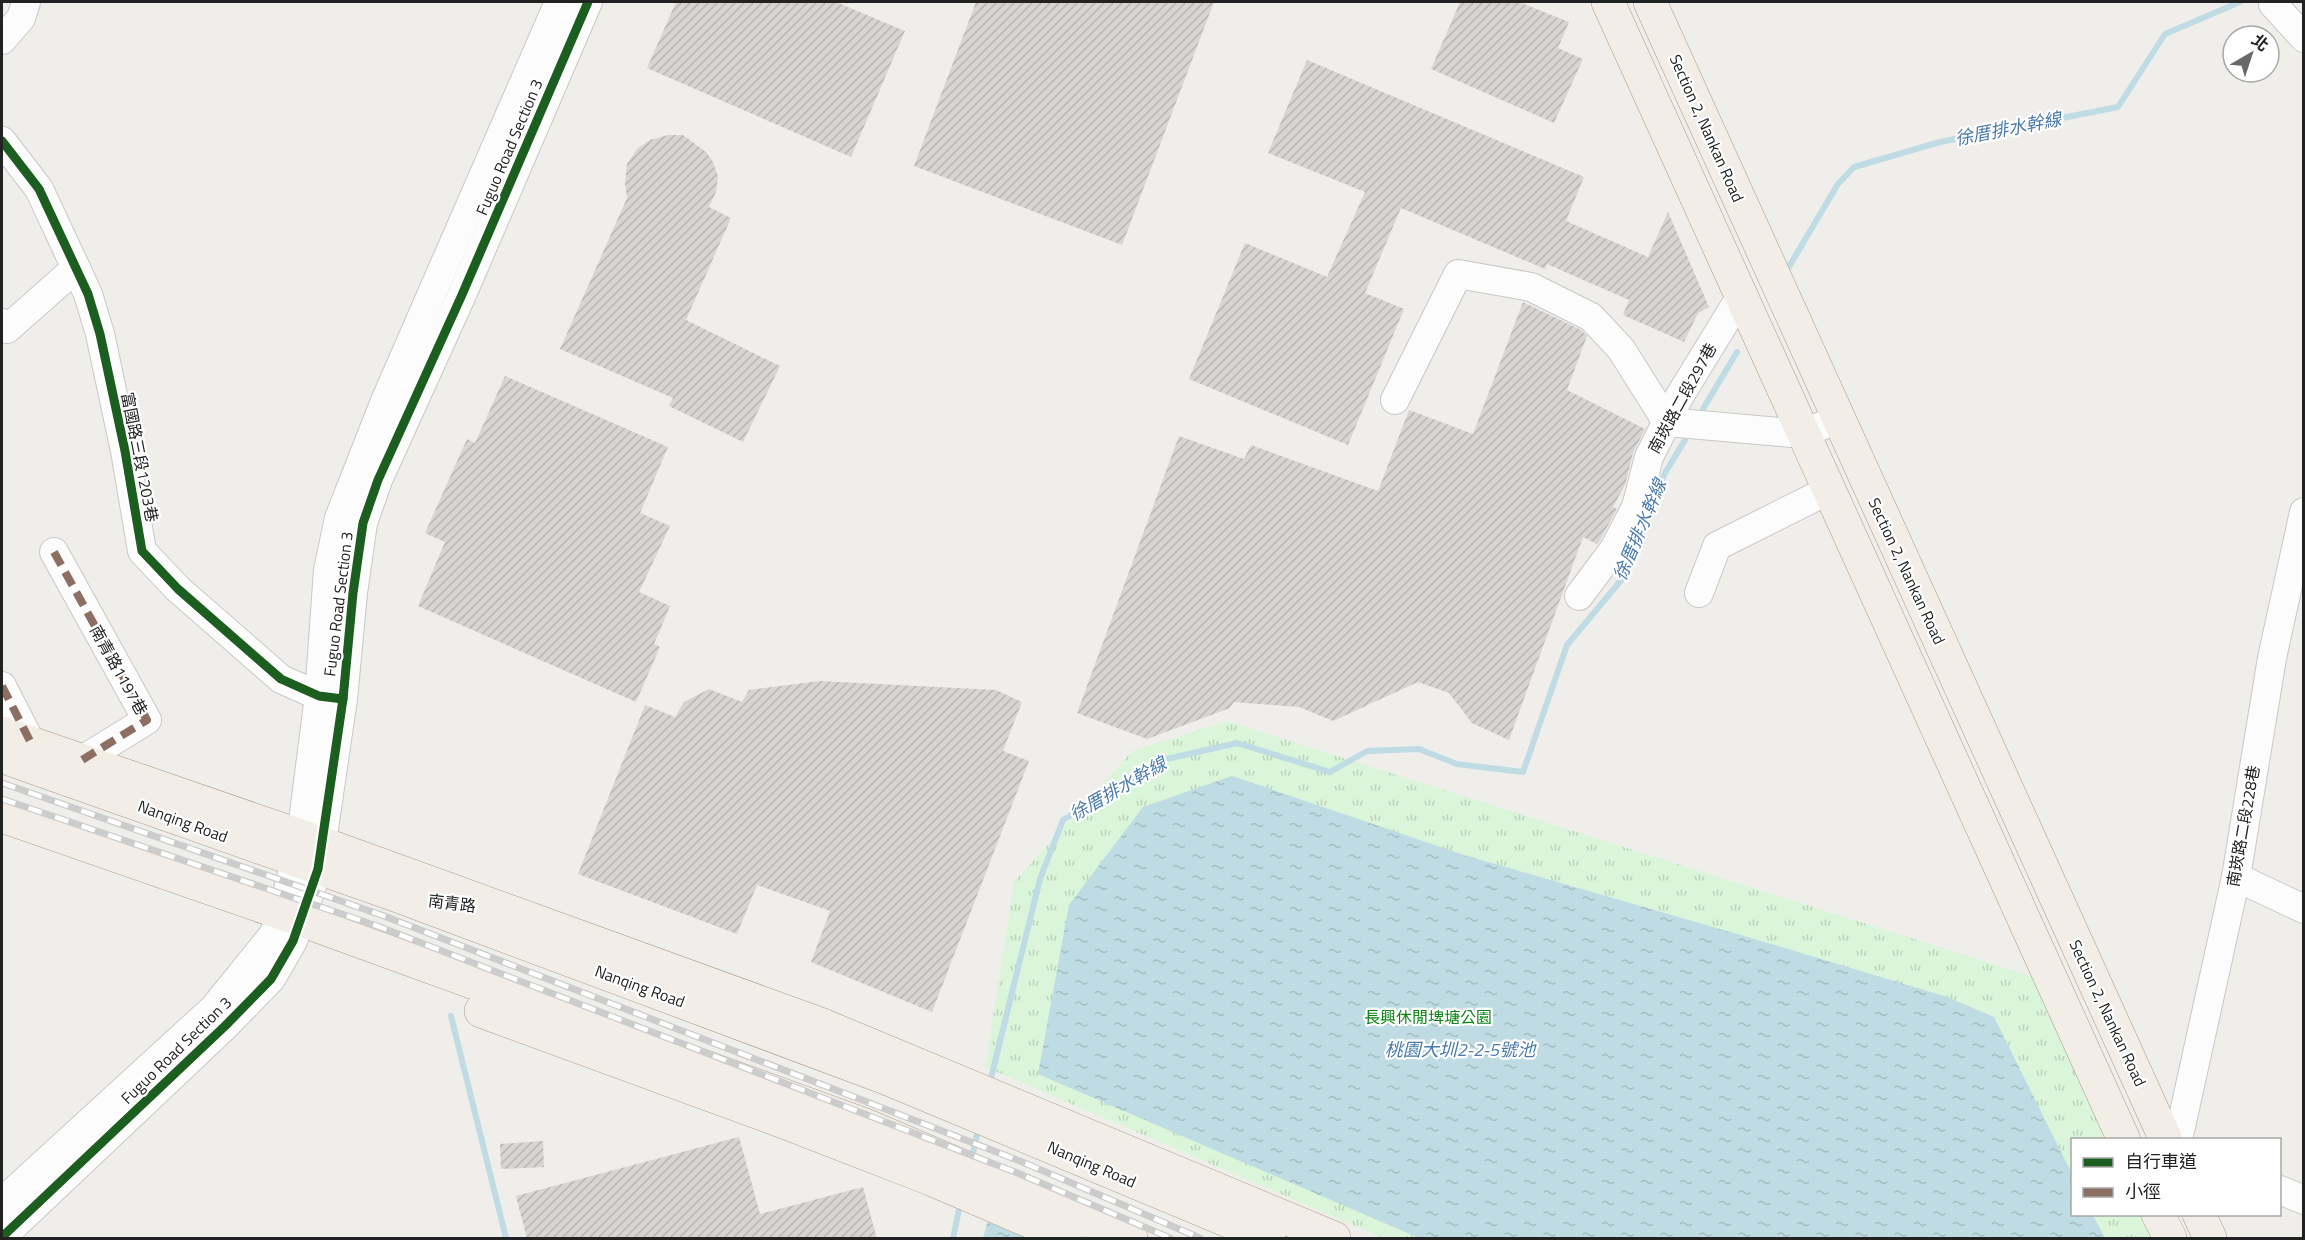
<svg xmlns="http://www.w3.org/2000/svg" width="2305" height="1240" font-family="'Titillium Web','Noto Sans TC',sans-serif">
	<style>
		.park { fill: url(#park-tufts) }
		.water { fill: url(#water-ripples) }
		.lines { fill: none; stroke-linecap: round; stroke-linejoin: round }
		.stream { stroke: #bfdbe3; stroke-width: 6 }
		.building { fill: url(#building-hatch) }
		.minor-casing { stroke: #c9c8c7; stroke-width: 30 }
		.major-casing { stroke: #a79c86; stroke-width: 34 }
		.minor { stroke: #fdfcfc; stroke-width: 28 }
		.major { stroke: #f3ede7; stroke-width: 33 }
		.rail-casing { stroke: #ccc; stroke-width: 7 }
		.rail { stroke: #fff; stroke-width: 4.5; stroke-dasharray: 14; stroke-linecap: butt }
		.quiet { stroke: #8d6e63; stroke-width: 8; stroke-dasharray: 15 8; stroke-linecap: butt }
		.cycleway-casing { stroke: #fff; stroke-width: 13 }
		.cycleway { stroke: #1b5e20; stroke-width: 9 }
		.labels { text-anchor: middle; stroke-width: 4.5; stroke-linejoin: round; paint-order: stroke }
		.street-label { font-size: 16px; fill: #222; stroke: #fff }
		.park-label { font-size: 16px; fill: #0c8416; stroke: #fff }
		.water-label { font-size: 18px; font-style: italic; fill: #4a7aab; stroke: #fff }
	</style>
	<defs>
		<pattern id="park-tufts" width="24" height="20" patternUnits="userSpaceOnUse" patternTransform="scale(1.5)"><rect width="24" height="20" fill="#daf5da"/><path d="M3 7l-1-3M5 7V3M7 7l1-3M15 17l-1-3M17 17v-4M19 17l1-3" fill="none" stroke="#bbd2bb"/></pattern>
		<pattern id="water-ripples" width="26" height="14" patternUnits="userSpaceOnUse" patternTransform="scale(1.5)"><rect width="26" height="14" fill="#bfdbe3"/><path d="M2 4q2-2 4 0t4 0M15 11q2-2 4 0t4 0" fill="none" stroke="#a4bcc2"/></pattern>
		<pattern id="building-hatch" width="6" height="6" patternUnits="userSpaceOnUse" patternTransform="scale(1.5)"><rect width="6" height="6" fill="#d7d4d2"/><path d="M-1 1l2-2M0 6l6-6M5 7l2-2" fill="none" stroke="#b8b6b4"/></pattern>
	</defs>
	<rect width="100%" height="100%" fill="#f0eeeb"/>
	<polygon class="park" points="1227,721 2037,978 2109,1139 2072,1140 2072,1214 2143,1215 2153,1238 1383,1238 985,1067 1014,882 1132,751"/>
	<g class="water">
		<polygon points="1232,776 1464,855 1775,945 1947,997 1994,1017 2072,1174 2072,1214 2093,1215 2105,1238 1419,1238 1038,1074 1069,905 1143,807"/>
		<polygon points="989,1217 1040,1238 983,1238"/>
	</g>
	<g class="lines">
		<g class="stream">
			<polyline points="1787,270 1838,184 1854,167 1940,142 2118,107 2165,34 2240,2"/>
			<polyline points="1703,409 1737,352"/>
			<polyline points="451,1016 506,1238"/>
			<polyline points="990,1082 1040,879 1063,820 1162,760 1237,743 1330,772 1367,751 1419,749 1457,764 1523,772 1567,645 1623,578 1665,473 1685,440"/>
			<polyline points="972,1157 978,1130"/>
			<polyline points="953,1238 960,1205"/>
		</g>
	</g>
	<g class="building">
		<polygon points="676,2 836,2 905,31 851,157 647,68"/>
		<polygon points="976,2 1214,2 1122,245 914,166"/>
		<polygon points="1460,2 1519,2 1569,22 1558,48 1583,59 1554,123 1431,69"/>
		<polygon points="1307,60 1584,177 1566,221 1648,257 1668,212 1709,307 1698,313 1684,342 1623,315 1629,300 1547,264 1545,269 1401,208 1365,293 1404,309 1348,445 1189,379 1245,243 1327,277 1365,192 1268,153"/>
		<polygon points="668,135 683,135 706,152 713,162 718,176 716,192 709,207 731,218 686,320 780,366 743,442 669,406 673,398 560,349 627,198 625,184 627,164 637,149 650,140"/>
		<polygon points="1523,302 1581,330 1587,336 1567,390 1645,429 1633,453 1625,485 1613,507 1617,509 1600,540 1597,544 1583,537 1509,740 1472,723 1449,693 1418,682 1333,721 1299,707 1234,702 1230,708 1147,739 1077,713 1179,436 1244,459 1251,445 1378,491 1409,410 1473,434"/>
		<polygon points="505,376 668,447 640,513 670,526 639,592 670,606 654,644 660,647 636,702 418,606 445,542 425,533 467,439 475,443"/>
		<polygon points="820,681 996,690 1022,702 1003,751 1029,761 932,1012 811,962 830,911 757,885 737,934 578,874 645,705 675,717 684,702 709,689 742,702 749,690"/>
		<polygon points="739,1137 760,1214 863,1187 877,1239 527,1239 516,1196"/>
		<polygon points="543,1141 544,1167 501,1169 500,1144"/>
	</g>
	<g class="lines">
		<defs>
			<g id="minor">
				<polyline points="2273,4 2304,38"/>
				<polyline points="2,40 21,18 26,2"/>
				<polyline points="2,141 39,189 88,294 100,334 125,451 142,551 178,589 281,679 319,696 335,698"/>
				<polyline points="2,323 7,329 76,268"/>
				<polyline points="1395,400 1458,274 1531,287 1591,317 1621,349 1667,422 1803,434 1837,419"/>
				<polyline points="54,552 147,720 82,760"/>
				<polyline points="1699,593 1717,546 1829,490"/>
				<polyline points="1579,596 1614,549 1636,507 1649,457 1679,397 1741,296"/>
				<polyline points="2,686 31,743"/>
				<polyline points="2236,877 2304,909"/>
				<polyline points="2178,1140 2236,877 2272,658 2304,512"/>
				<polyline points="2280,1190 2304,1200"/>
				<polyline points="2,1202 214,1008 273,935 282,914 301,837 319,696 328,570 339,518 385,401 559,2"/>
				<polyline points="2,1237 225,1026 271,979 293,941 318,869 343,699 353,593 363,523 378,480 461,297 588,2"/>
			</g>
			<g id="major">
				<polyline points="1608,2 2124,1140"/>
				<polyline points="1650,2 2166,1140"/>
				<polyline points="2,733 321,843 820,1024 1334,1238"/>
				<polyline points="12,760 398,896 886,1078 1269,1238"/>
				<polyline points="2,816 301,920 865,1125 1131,1238"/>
				<polyline points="481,1011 776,1119 931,1179 1069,1238"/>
				<polyline points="2158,1214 2170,1238"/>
				<polyline points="2199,1214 2210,1238"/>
			</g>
		</defs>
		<use href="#minor" class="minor-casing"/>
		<use href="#major" class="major-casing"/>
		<use href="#minor" class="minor"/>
		<use href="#major" class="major"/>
		<defs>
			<g id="rail">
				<polyline points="2,783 384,916 1020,1161 1200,1238"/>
				<polyline points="2,799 380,927 1015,1172 1170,1238"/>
			</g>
		</defs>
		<use href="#rail" class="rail-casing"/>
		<use href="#rail" class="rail"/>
		<g class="quiet">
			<polyline points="54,552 147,720 82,760"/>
			<polyline points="2,686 31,743"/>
		</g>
		<defs>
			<g id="cycleway">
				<polyline points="2,141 39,189 88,294 100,334 125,451 142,551 178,589 281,679 319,696 343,699"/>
				<polyline points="2,1237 225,1026 271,979 293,941 318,869 343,699 353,593 363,523 378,480 461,297 588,2"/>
			</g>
		</defs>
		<use href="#cycleway" class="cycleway-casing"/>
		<use href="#cycleway" class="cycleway"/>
	</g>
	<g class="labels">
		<g class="street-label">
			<text transform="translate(1707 128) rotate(66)" y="6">Section 2, Nankan Road</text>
			<text transform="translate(509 147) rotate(-67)" y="6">Fuguo Road Section 3</text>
			<text transform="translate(1682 398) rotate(-61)" y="6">南崁路二段297巷</text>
			<text transform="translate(140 457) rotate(79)" y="6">富國路三段1203巷</text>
			<text transform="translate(1907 571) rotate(65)" y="6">Section 2, Nankan Road</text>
			<text transform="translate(338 604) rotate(-83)" y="6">Fuguo Road Section 3</text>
			<text transform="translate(119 670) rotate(61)" y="6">南青路1197巷</text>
			<text transform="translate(183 821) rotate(20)" y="6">Nanqing Road</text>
			<text transform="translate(2243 826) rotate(-80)" y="6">南崁路二段228巷</text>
			<text transform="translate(452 903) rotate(7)" y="6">南青路</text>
			<text transform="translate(640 986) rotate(20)" y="6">Nanqing Road</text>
			<text transform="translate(2108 1013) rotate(65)" y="6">Section 2, Nankan Road</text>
			<text transform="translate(176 1050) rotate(-44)" y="6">Fuguo Road Section 3</text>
			<text transform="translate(1092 1164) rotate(23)" y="6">Nanqing Road</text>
		</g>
		<g class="park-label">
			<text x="1428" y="1023">長興休閒埤塘公園</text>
		</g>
		<g class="water-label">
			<text transform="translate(2008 129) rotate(-11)" y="6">徐厝排水幹線</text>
			<text transform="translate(1640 530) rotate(-67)" y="6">徐厝排水幹線</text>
			<text transform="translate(1118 789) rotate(-30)" y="6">徐厝排水幹線</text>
			<text x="1460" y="1056">桃園大圳2-2-5號池</text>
		</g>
	</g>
	<rect width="2305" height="1240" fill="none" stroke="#222222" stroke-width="6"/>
	<rect x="2071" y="1138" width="210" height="78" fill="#ffffff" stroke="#a7a7a7" stroke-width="1.5"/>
	<rect x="2083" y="1158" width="30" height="9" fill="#1b5e20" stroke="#a7a7a7" stroke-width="1.5"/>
	<text x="2125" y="1168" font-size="18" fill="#222222">自行車道</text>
	<rect x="2083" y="1188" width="30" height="9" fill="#8d6e63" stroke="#a7a7a7" stroke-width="1.5"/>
	<text x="2125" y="1198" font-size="18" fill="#222222">小徑</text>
	<g transform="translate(2251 54) rotate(39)"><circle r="28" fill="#ffffff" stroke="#a7a7a7" stroke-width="1.5"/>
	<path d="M0-4.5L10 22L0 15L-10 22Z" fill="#6a6968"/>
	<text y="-9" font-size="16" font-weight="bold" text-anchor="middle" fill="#222222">北</text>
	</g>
</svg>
